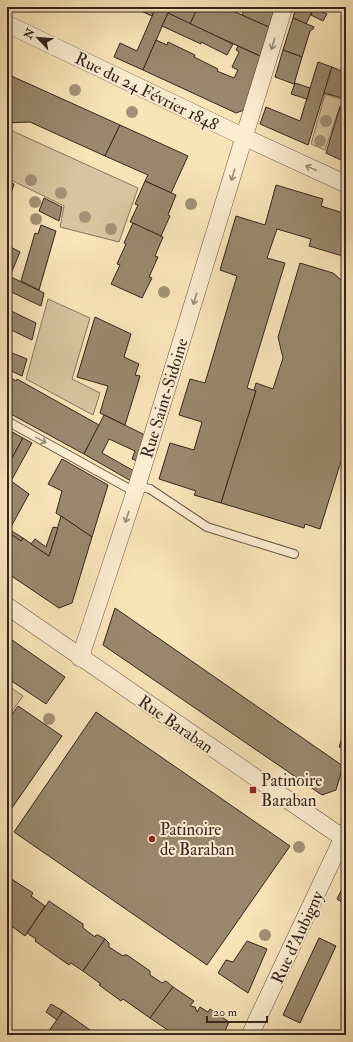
<svg xmlns="http://www.w3.org/2000/svg" width="353" height="1042" font-family="'IM FELL Double Pica',serif">
	<style>
		.green { fill: #d8c49e; stroke: #86745e }
		.building { fill: #9a886e; stroke: #34251e }
		.lines { fill: none; stroke-linecap: round; stroke-linejoin: round }
		.lane-casing { stroke: #655544; stroke-width: 10 }
		.street-casing { stroke: #655544; stroke-width: 18 }
		.lane { stroke: #fbedd1; stroke-width: 8 }
		.street { stroke: #fbedd1; stroke-width: 17 }
		.tree { fill: #a39175 }
		.oneway { stroke: #988978 }
		.poi-dot { fill: #8f2418; stroke: #fbedd1; stroke-width: 1.5 }
		.labels { text-anchor: middle; stroke-width: 4; stroke-linejoin: round; paint-order: stroke }
		.street-label { font-size: 17px; fill: #34251e; stroke: #fbedd1 }
		.poi-label { font-size: 17px; fill: #34251e; stroke: #fbedd1; text-anchor: start }
	</style>
	<rect width="100%" height="100%" fill="#f9e4b8"/>
	<filter id="stains"><feTurbulence type="fractalNoise" baseFrequency=".005" numOctaves="4"/><feColorMatrix values="0 0 0 0 .2 0 0 0 0 .09 0 0 0 0 .02 0 0 0 .5 -.17"/></filter>
	<radialGradient id="worn" r=".72"><stop offset=".6" stop-color="#630" stop-opacity="0"/><stop offset="1" stop-color="#630" stop-opacity=".3"/></radialGradient>
	<g class="green">
		<polygon points="325,94 346,101 343,107 340,106 325,150 311,144"/>
		<polygon points="8,129 138,188 119,242 60,227 64,206 7,178 7,132"/>
		<polygon points="48,299 90,318 72,379 100,393 93,415 26,379"/>
		<polygon points="7,685 23,696 7,718"/>
	</g>
	<g class="building">
		<polygon points="132,7 156,7 152,16"/>
		<polygon points="156,7 198,7 190,24 168,13 143,70 114,57 120,43 137,51"/>
		<polygon points="198,7 224,7 269,27 260,56 190,24"/>
		<polygon points="245,7 275,7 269,27 242,15"/>
		<polygon points="296,7 314,8 306,24 293,18"/>
		<polygon points="314,8 327,14 323,21 311,15"/>
		<polygon points="168,13 233,44 227,55 201,42 201,44 162,26"/>
		<polygon points="293,18 314,27 313,29 310,31 302,57 283,50"/>
		<polygon points="156,40 167,45 168,42 195,55 194,57 218,69 217,71 234,78 238,70 232,67 239,52 236,50 238,46 260,56 244,110 236,113 143,70"/>
		<polygon points="283,50 302,57 294,84 275,77"/>
		<polygon points="318,62 332,67 308,145 260,124 266,107 300,121"/>
		<polygon points="332,67 346,73 346,99 324,93"/>
		<polygon points="7,74 120,125 105,156 30,122 7,123"/>
		<polygon points="295,83 310,88 307,99 291,94"/>
		<polygon points="346,104 346,145 341,160 326,153 340,107 344,109"/>
		<polygon points="120,125 188,156 171,193 145,181 148,175 105,156"/>
		<polygon points="7,181 14,184 7,206"/>
		<polygon points="145,181 176,195 168,215 170,216 161,236 130,222 138,205 135,204"/>
		<polygon points="276,185 323,199 321,206 346,214 346,257 309,246 311,239 277,229 267,258 285,263 247,388 256,391 221,503 194,495 196,491 159,479 170,443 194,450 202,422 179,415 190,379 205,383 237,276 220,270 236,216 265,225"/>
		<polygon points="44,198 62,207 59,221 39,211"/>
		<polygon points="133,223 163,237 155,256 158,257 149,277 152,278 142,298 111,284 120,265 117,264 126,244 124,243"/>
		<polygon points="41,225 56,231 39,290 21,281 35,233 38,234"/>
		<polygon points="7,245 20,252 10,276 7,275"/>
		<polygon points="300,263 333,273 346,284 346,445 320,529 305,524 304,528 221,503 256,391 254,390 256,383 273,389 283,358 278,337"/>
		<polygon points="7,275 44,293 41,306 7,290"/>
		<polygon points="7,309 36,323 32,340 7,328"/>
		<polygon points="95,317 131,334 124,357 139,364 135,375 140,376 125,425 100,413 108,386 77,377"/>
		<polygon points="7,351 27,359 22,376 7,369"/>
		<polygon points="7,375 16,381 17,379 99,425 84,454 7,412"/>
		<polygon points="104,415 145,435 137,461 132,459 135,451 109,439 102,453 134,471 131,481 84,454"/>
		<polygon points="7,429 23,438 7,467"/>
		<polygon points="23,438 32,443 11,481 7,478 7,467"/>
		<polygon points="62,459 108,485 92,537 56,513 62,491 48,484"/>
		<polygon points="7,478 29,494 7,534"/>
		<polygon points="61,516 92,537 72,603 59,608 7,573 7,534 8,532 21,541 23,538 49,556"/>
		<polygon points="53,527 58,528 49,556 31,544 35,539 46,547"/>
		<polygon points="10,530 23,538 21,541 8,532"/>
		<polygon points="115,608 343,766 336,790 322,795 103,645"/>
		<polygon points="12,640 65,677 46,704 7,678 7,647"/>
		<polygon points="18,706 62,736 7,815 7,721"/>
		<polygon points="96,712 290,846 207,965 14,832"/>
		<polygon points="344,732 346,733 346,749 339,747"/>
		<polygon points="7,876 33,893 31,896 45,906 25,936 10,925 11,923 7,920"/>
		<polygon points="346,885 346,905 337,899 343,887 344,888"/>
		<polygon points="49,901 83,924 83,928 95,937 96,935 98,935 105,939 83,971 71,963 69,965 35,941 36,939 27,933"/>
		<polygon points="319,938 336,946 300,1023 283,1015"/>
		<polygon points="105,939 109,943 109,947 123,956 124,955 127,955 150,971 150,975 162,983 166,981 173,987 150,1018 123,999 121,1001 99,985 101,984 83,971"/>
		<polygon points="247,941 267,949 248,993 218,973 226,960 233,962"/>
		<polygon points="173,987 194,1001 190,1006 195,1007 197,1012 200,1007 208,1012 210,1009 229,1022 223,1035 175,1035 150,1018"/>
		<polygon points="51,1004 63,1011 57,1020 46,1012"/>
		<polygon points="63,1011 93,1032 91,1035 46,1035"/>
	</g>
	<g class="lines">
		<defs>
			<g id="lane">
				<polyline points="7,421 135,492"/>
				<polyline points="137,486 150,489 207,527 294,554"/>
			</g>
			<g id="street">
				<polyline points="7,24 244,137 346,184"/>
				<polyline points="7,606 346,840"/>
				<polyline points="80,658 137,486 284,7"/>
				<polyline points="250,1035 346,831"/>
			</g>
		</defs>
		<use href="#lane" class="lane-casing"/>
		<use href="#street" class="street-casing"/>
		<use href="#lane" class="lane"/>
		<use href="#street" class="street"/>
	</g>
	<g class="tree">
		<circle cx="75" cy="90" r="6"/>
		<circle cx="132" cy="112" r="6"/>
		<circle cx="326" cy="121" r="6"/>
		<circle cx="320" cy="141" r="6"/>
		<circle cx="31" cy="180" r="6"/>
		<circle cx="61" cy="193" r="6"/>
		<circle cx="35" cy="202" r="6"/>
		<circle cx="191" cy="204" r="6"/>
		<circle cx="85" cy="217" r="6"/>
		<circle cx="36" cy="219" r="6"/>
		<circle cx="111" cy="229" r="6"/>
		<circle cx="164" cy="292" r="6"/>
		<circle cx="49" cy="719" r="6"/>
		<circle cx="299" cy="847" r="6"/>
		<circle cx="265" cy="935" r="6"/>
	</g>
	<defs><path id="oneway-shaft" d="M-6 0H5M1.5-3L5.5 0L1.5 3" fill="none" stroke-width="1.6" stroke-linecap="round" stroke-linejoin="round"/></defs>
	<g class="oneway">
		<use href="#oneway-shaft" transform="translate(273 44) rotate(107)"/>
		<use href="#oneway-shaft" transform="translate(311 168) rotate(-155)"/>
		<use href="#oneway-shaft" transform="translate(233 175) rotate(107)"/>
		<use href="#oneway-shaft" transform="translate(195 299) rotate(107)"/>
		<use href="#oneway-shaft" transform="translate(41 440) rotate(29)"/>
		<use href="#oneway-shaft" transform="translate(127 517) rotate(108)"/>
	</g>
	<g class="poi-dot">
		<rect x="249" y="786" width="8" height="8" rx="2"/>
		<circle cx="152" cy="839" r="4"/>
	</g>
	<g class="labels">
		<g class="street-label">
			<text transform="translate(147 91) rotate(26)" y="6">Rue du 24 Février 1848</text>
			<text transform="translate(164 398) rotate(-73)" y="6">Rue Saint-Sidoine</text>
			<text transform="translate(176 724) rotate(35)" y="6">Rue Baraban</text>
			<text transform="translate(297 937) rotate(-65)" y="6">Rue d'Aubigny</text>
		</g>
		<g class="poi-label">
			<text x="261" y="786">Patinoire<tspan x="261" dy="20">Baraban</tspan></text>
			<text x="160" y="835">Patinoire<tspan x="160" dy="20">de Baraban</tspan></text>
		</g>
	</g>
	<rect width="353" height="1042" fill="none" stroke="#f9e4b8" stroke-width="24"/>
	<rect x="8" y="8" width="337" height="1026" fill="none" stroke="#34251e" stroke-width="2"/>
	<rect x="12" y="12" width="329" height="1018" fill="none" stroke="#34251e"/>
	<g transform="translate(38 38) rotate(296)" stroke="#fbedd1" stroke-width="3" paint-order="stroke">
	<path d="M0-3L7 15L0 10L-7 15Z" fill="#34251e"/>
	<text y="-6" font-size="11" font-weight="bold" text-anchor="middle" fill="#34251e">N</text>
	</g>
	<path d="M207 1016v6h60v-6" fill="none" stroke="#34251e" stroke-width="2"/>
	<text x="213" y="1016" font-size="12" fill="#34251e" stroke="#fbedd1" stroke-width="3" paint-order="stroke">20 m</text>
	<rect width="100%" height="100%" filter="url(#stains)"/>
	<rect width="100%" height="100%" fill="url(#worn)"/>
</svg>
